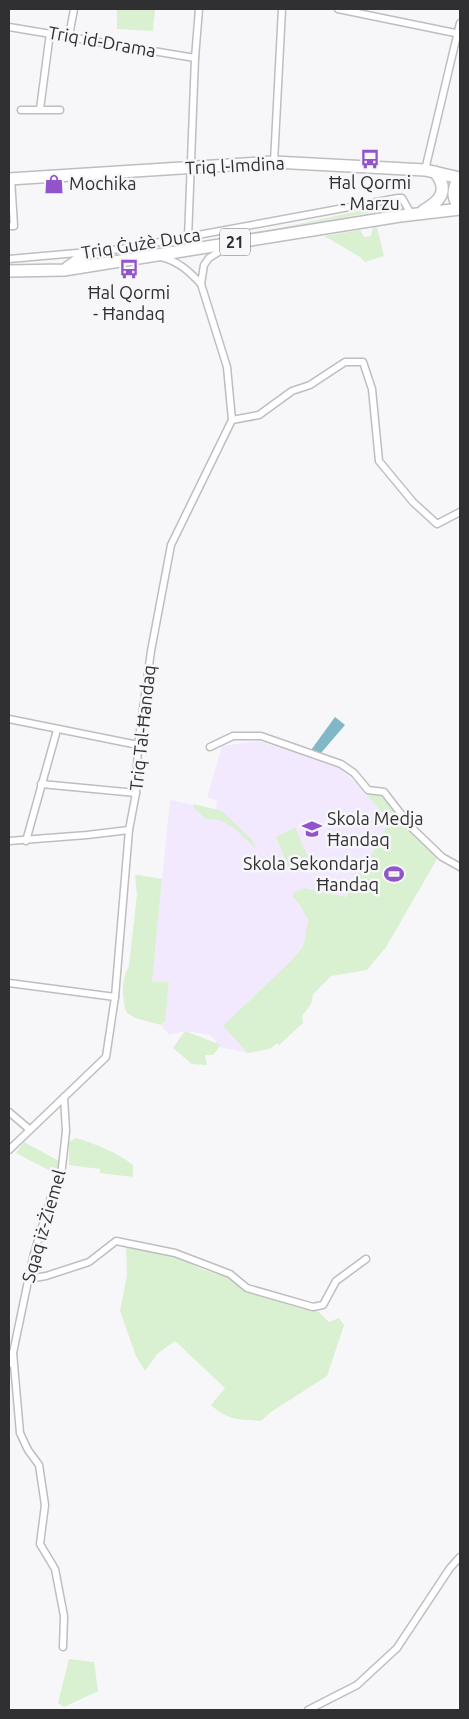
<svg xmlns="http://www.w3.org/2000/svg" width="469" height="1719" font-family="Ubuntu,sans-serif">
	<style>
		.education { fill: #f2e9fe }
		.green { fill: #d9f0d1 }
		.water { fill: #80b8c8 }
		.lines { fill: none; stroke-linecap: round; stroke-linejoin: round }
		.minor-casing { stroke: #bebdc0; stroke-width: 9 }
		.trunk-casing { stroke: #bebdc0; stroke-width: 14 }
		.minor { stroke: #fff; stroke-width: 6 }
		.trunk { stroke: #fff; stroke-width: 11 }
		.labels { text-anchor: middle; stroke-width: 5; stroke-linejoin: round; paint-order: stroke }
		.shield { fill: #f7f7fa; stroke: #6c6c6e; stroke-width: 1 }
		.shield-label { font-size: 16px; font-weight: bold; fill: #303032 }
		.street-label { font-size: 18px; fill: #303032; stroke: #f7f7fa }
		.poi-label { font-size: 18px; fill: #303032; stroke: #f7f7fa }
	</style>
	<rect width="100%" height="100%" fill="#f7f7fa"/>
	<polygon class="education" points="258,741 320,760 339,768 352,779 383,813 386,825 384,832 373,854 346,897 304,888 293,897 302,906 301,908 308,919 305,938 302,948 291,961 331,976 313,994 311,1004 302,1016 303,1023 269,1049 248,1053 215,1046 216,1041 210,1035 185,1031 169,1035 161,1025 165,1020 169,982 152,982 170,800 216,810 217,800 207,798 222,746"/>
	<g class="green">
		<polygon points="117,9 155,9 153,31 117,29"/>
		<polygon points="391,204 394,205 393,209 280,228"/>
		<polygon points="373,227 377,227 384,256 365,262 360,257 324,236 360,230 364,237 371,236"/>
		<polygon points="365,793 384,795 396,812 437,859 386,947 367,970 331,976 313,994 311,1004 302,1016 303,1023 279,1045 278,1045 278,1043 269,1049 248,1053 223,1026 291,961 302,948 305,938 308,919 301,908 301,906 293,897 293,893 304,888 346,897 367,860 373,852 384,832 386,825 383,813"/>
		<polygon points="194,804 222,811 253,841 256,849 234,828 220,820 206,819 193,807"/>
		<polygon points="295,827 310,862 290,871 276,837"/>
		<path d="M138,875L162,879L152,982H169L165,1021L161,1025L135,1018L126,1012C122,997 121,980 129,966L137,894L135,876Z"/>
		<polygon points="185,1031 221,1045 213,1055 205,1055 207,1065 192,1064 173,1048"/>
		<path d="M76,1138C96,1144 116,1152 133,1165V1177L100,1173V1169L69,1165V1142Z"/>
		<polygon points="24,1142 61,1162 58,1175 16,1153"/>
		<path d="M126,1245L183,1259L201,1269L227,1277L245,1291L319,1312L329,1322L339,1318L344,1325L327,1376L271,1412L261,1421C239,1419 228,1421 211,1405L225,1388L175,1341L157,1354L145,1371L136,1356L120,1311L127,1275Z"/>
		<polygon points="69,1659 94,1662 98,1691 64,1707 58,1703"/>
	</g>
	<polygon class="water" points="335,717 345,725 321,753 311,750"/>
	<g class="lines">
		<defs>
			<g id="minor">
				<polyline points="338,9 460,34"/>
				<polyline points="9,27 195,58"/>
				<polyline points="69,36 74,9"/>
				<polyline points="40,109 50,33"/>
				<polyline points="21,110 60,110"/>
				<polyline points="274,162 282,9"/>
				<polyline points="425,170 460,23"/>
				<polyline points="9,226 14,226 11,179"/>
				<polyline points="188,238 195,58 199,9"/>
				<path d="M161,257C178,261 189,271 201,284"/>
				<polyline points="9,259 122,249 398,198 402,198 411,214"/>
				<polyline points="232,420 259,415 292,391 310,385 345,362 363,362 372,389 379,461 413,502 437,524 460,512"/>
				<polyline points="9,719 138,745"/>
				<polyline points="210,747 233,736 261,736 341,764 354,773 368,790 384,792 412,828 442,857 460,867"/>
				<polyline points="41,784 136,793"/>
				<polyline points="9,841 87,835 129,830"/>
				<polyline points="26,841 57,730"/>
				<polyline points="9,983 115,997"/>
				<polyline points="9,1112 29,1129"/>
				<polyline points="9,1150 106,1057 115,997 129,830 136,793 138,745 151,651 171,545 232,420 227,367 201,284 204,265 209,258 225,248"/>
				<polyline points="28,1279 46,1276 89,1262 116,1241 175,1253 230,1274 247,1288 313,1307 323,1305 336,1281 366,1259"/>
				<polyline points="13,1353 20,1433 28,1450 39,1465 45,1505 40,1544 55,1569 64,1616 63,1647"/>
				<polyline points="9,1364 13,1353 33,1257 51,1197 61,1176 66,1131 64,1097"/>
				<polyline points="308,1710 357,1685 397,1648 450,1568 460,1557"/>
			</g>
			<g id="trunk">
				<polyline points="9,179 274,162 425,170 460,178"/>
				<path d="M460,182L456,184C452,195 454,199 460,208"/>
				<path d="M423,211C440,201 450,191 435,172"/>
				<polyline points="67,268 88,253"/>
				<polyline points="9,271 64,270 400,216 460,209"/>
			</g>
		</defs>
		<use href="#minor" class="minor-casing"/>
		<use href="#trunk" class="trunk-casing"/>
		<use href="#minor" class="minor"/>
		<use href="#trunk" class="trunk"/>
	</g>
	<defs>
		<symbol id="bus-bare" viewBox="-9 -9 18 18"><path d="M-5-6H5V4H4V6H2V4H-2V6H-4V4H-5ZM-3.5-4V0h7V-4ZM-3.5 1.2v1.5H-2V1.2ZM2 1.2v1.5H3.5V1.2Z" fill="#9154cb" stroke="#f7f7fa" stroke-width="2.5" paint-order="stroke"/></symbol>
		<symbol id="shop-bare" viewBox="-9 -9 18 18"><path d="M-5-2.5h2.3a2.7 3.5 0 0 1 5.4 0H5L5.5 6h-11ZM-1.5-2.5h3a1.5 2.3 0 0 0-3 0Z" fill="#9154cb" stroke="#f7f7fa" stroke-width="2.5" paint-order="stroke"/></symbol>
		<symbol id="school-bare" viewBox="-9 -9 18 18"><path d="M0-5L7-2L0 1L-7-2ZM-4 1L0 2.5L4 1V4Q0 6-4 4Z" fill="#9154cb" stroke="#f7f7fa" stroke-width="2.5" paint-order="stroke"/></symbol>
		<symbol id="stadium-bare" viewBox="-9 -9 18 18"><path d="M0-5a6.5 5 0 1 0 0 10a6.5 5 0 1 0 0-10ZM-3.5-1.8h7v3.6h-7Z" fill="#9154cb" stroke="#f7f7fa" stroke-width="2.5" paint-order="stroke"/></symbol>
	</defs>
	<g fill-rule="evenodd">
		<use href="#bus-bare" x="356" y="145" width="28" height="28"/>
		<use href="#shop-bare" x="40" y="170" width="28" height="28"/>
		<use href="#bus-bare" x="115" y="255" width="28" height="28"/>
		<use href="#school-bare" x="298" y="815" width="28" height="28"/>
		<use href="#stadium-bare" x="380" y="860" width="28" height="28"/>
	</g>
	<g class="labels">
		<rect class="shield" x="220" y="228.5" width="30" height="27" rx="4"/>
		<g class="shield-label">
			<text x="235" y="248">21</text>
		</g>
		<g class="street-label">
			<text transform="translate(102 42) rotate(10)" y="6">Triq id-Drama</text>
			<text transform="translate(235 166) rotate(-3)" y="6">Triq l-Imdina</text>
			<text transform="translate(141 244) rotate(-9)" y="6">Triq Ġużè Duca</text>
			<text transform="translate(143 728) rotate(-84)" y="6">Triq Tal-Ħandaq</text>
			<text transform="translate(44 1226) rotate(-74)" y="6">Sqaq iż-Żiemel</text>
		</g>
		<g class="poi-label">
			<text x="370" y="189">Ħal Qormi<tspan x="370" dy="21">- Marzu</tspan></text>
			<text x="69" y="190" text-anchor="start">Mochika</text>
			<text x="129" y="299">Ħal Qormi<tspan x="129" dy="21">- Ħandaq</tspan></text>
			<text x="327" y="825" text-anchor="start">Skola Medja<tspan x="327" dy="21">Ħandaq</tspan></text>
			<text x="379" y="870" text-anchor="end">Skola Sekondarja<tspan x="379" dy="21">Ħandaq</tspan></text>
		</g>
	</g>
	<rect width="469" height="1719" fill="none" stroke="#303032" stroke-width="20"/>
</svg>
